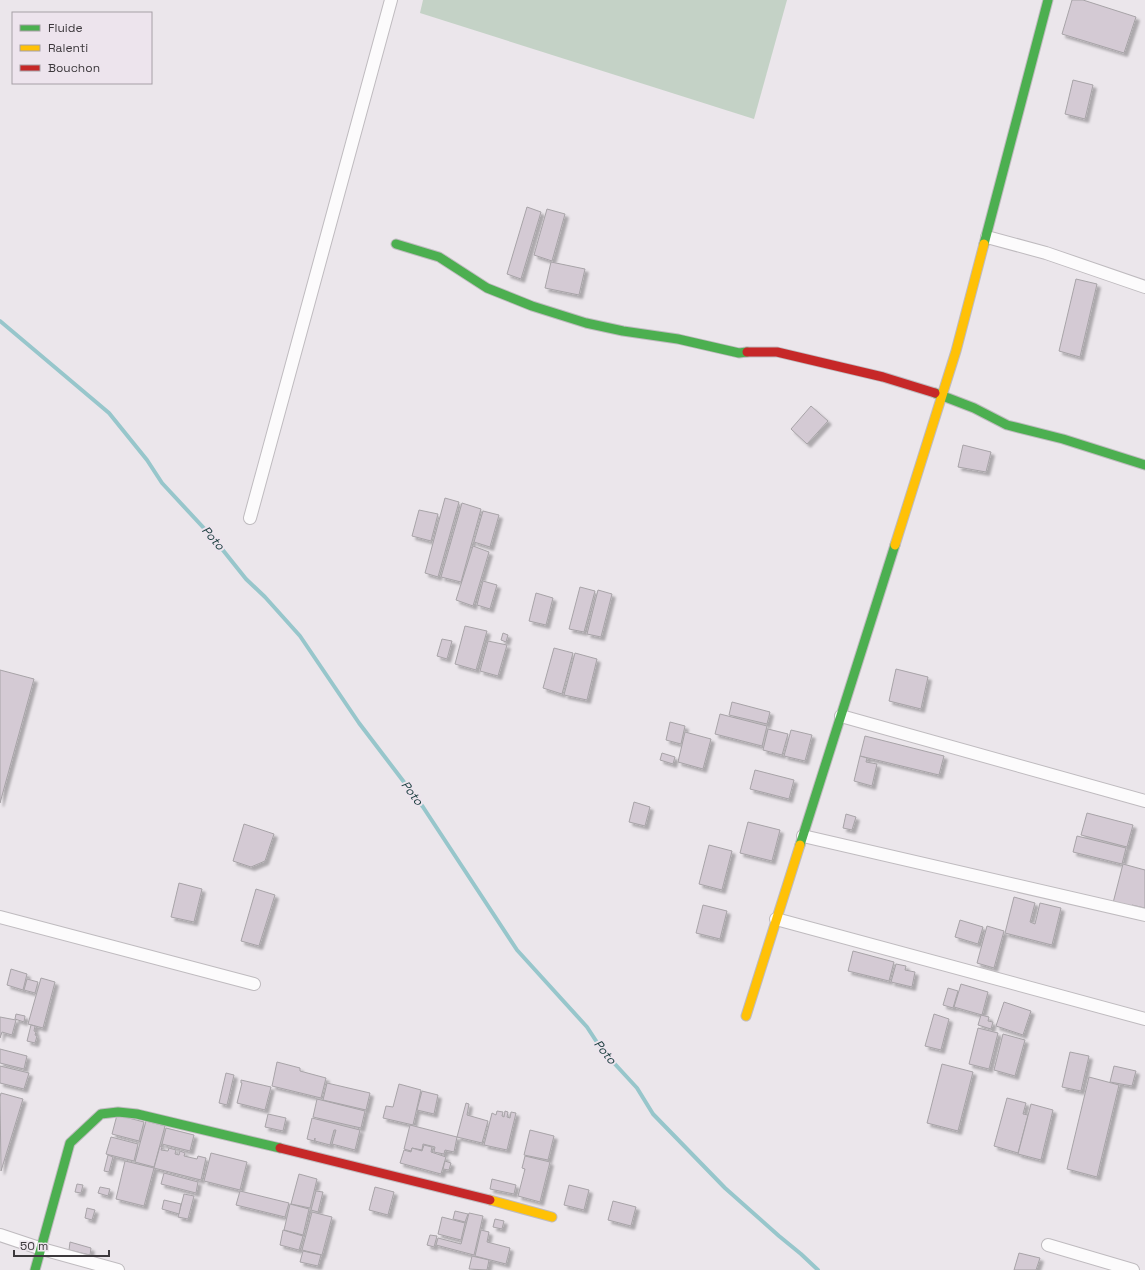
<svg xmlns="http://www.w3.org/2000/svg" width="1145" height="1270" font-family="'Space Grotesk',sans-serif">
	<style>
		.green { fill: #c4d2c6 }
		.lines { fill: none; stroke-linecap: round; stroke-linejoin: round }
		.stream { stroke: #97c6cb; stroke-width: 4 }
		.building { fill: #d4cad4; stroke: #a7a3a7; filter: url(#shadow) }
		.street-casing { stroke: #bfbbbf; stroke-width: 14 }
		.fast-casing { stroke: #bfbbbf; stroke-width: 11 }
		.slow-casing { stroke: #bfbbbf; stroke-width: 11 }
		.jam-casing { stroke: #bfbbbf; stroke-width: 11 }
		.street { stroke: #fcfbfc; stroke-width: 12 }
		.fast { stroke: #4caf50; stroke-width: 9 }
		.slow { stroke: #ffc107; stroke-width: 9 }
		.jam { stroke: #c62828; stroke-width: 9 }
		.labels { text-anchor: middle; stroke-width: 4; stroke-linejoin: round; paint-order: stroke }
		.water-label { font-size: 12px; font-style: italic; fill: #193c3d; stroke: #ede4ed }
	</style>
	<defs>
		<filter id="shadow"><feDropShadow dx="3.5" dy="3.5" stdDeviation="1" flood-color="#0004"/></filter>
	</defs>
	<rect width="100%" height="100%" fill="#ebe6eb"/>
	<polygon class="green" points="423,0 787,0 754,119 420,13"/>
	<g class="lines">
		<polyline class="stream" points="0,321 109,413 147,460 162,483 214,539 246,579 265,597 300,636 359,723 423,807 517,950 587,1027 602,1050 637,1088 653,1114 725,1188 779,1236 801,1254 818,1270"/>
	</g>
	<g class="building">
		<polygon points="1072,0 1083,0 1136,17 1124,53 1062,34"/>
		<polygon points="1073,80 1093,85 1085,119 1065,114"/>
		<polygon points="527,207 541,212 521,279 507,274"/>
		<polygon points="547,209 565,214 552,261 534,255"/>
		<polygon points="551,262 585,269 579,295 545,288"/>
		<polygon points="1076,279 1097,284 1080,357 1059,351"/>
		<polygon points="811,406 828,421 807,444 791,429"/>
		<polygon points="963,445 991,452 986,472 958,467"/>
		<polygon points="445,498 459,502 438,577 425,573"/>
		<polygon points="462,503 481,509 461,582 441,577"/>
		<polygon points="419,510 438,514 431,541 412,536"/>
		<polygon points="483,511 499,515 490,547 474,542"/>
		<polygon points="473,546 489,552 473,606 456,600"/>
		<polygon points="483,581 497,585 490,609 477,605"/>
		<polygon points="580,587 595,591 584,632 569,629"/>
		<polygon points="598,590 612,594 601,637 587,634"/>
		<polygon points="536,593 553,598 546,625 529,621"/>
		<polygon points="465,626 487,631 476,670 455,664"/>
		<polygon points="503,633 508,635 506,642 501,640"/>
		<polygon points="442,639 452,641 447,659 437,656"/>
		<polygon points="488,641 507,645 498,676 480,671"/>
		<polygon points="554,648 573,653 562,694 543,688"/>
		<polygon points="575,653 597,659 587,700 564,695"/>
		<polygon points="896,669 928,677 921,709 889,701"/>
		<polygon points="0,670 34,679 0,803"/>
		<polygon points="732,702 770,712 767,724 729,715"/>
		<polygon points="720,714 767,726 762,746 715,734"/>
		<polygon points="670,722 685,726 681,744 666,740"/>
		<polygon points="768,729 788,734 782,755 763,750"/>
		<polygon points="791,730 812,735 805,761 784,756"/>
		<polygon points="685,732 711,739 703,769 678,762"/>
		<polygon points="865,736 944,756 939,775 860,756"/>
		<polygon points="662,753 675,757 673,764 660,760"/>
		<polygon points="860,756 867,758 866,762 877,764 872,786 854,781"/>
		<polygon points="755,770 794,780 789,799 750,789"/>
		<polygon points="634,802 650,807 645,826 629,822"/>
		<polygon points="1087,813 1133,825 1127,847 1081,835"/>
		<polygon points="846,814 856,817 852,830 843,828"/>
		<polygon points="748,822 780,830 772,861 740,853"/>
		<polygon points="244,824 274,834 265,861 251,867 233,861"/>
		<polygon points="1077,836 1126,848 1122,864 1073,852"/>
		<polygon points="709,845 732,851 722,890 699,884"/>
		<polygon points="1123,864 1145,870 1145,908 1132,905 1132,907 1113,903"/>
		<polygon points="179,883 202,889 194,922 171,917"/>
		<polygon points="256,889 275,895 259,946 241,941"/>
		<polygon points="1014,897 1035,903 1030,922 1035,924 1040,903 1061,908 1052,945 1005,933"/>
		<polygon points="703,905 727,911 720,939 696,933"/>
		<polygon points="960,920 983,927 978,944 955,937"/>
		<polygon points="987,926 1004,931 994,968 977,963"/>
		<polygon points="853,951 894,962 889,981 848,971"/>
		<polygon points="896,964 906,966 905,970 915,972 912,987 891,982"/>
		<polygon points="11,969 27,974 23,990 7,985"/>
		<polygon points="41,978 55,982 43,1028 28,1024"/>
		<polygon points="27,979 38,982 35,993 24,990"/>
		<polygon points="961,984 988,992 982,1015 954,1007"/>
		<polygon points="948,988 958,991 953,1008 943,1005"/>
		<polygon points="1004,1002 1031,1011 1023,1035 996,1026"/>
		<polygon points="16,1014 25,1016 24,1022 15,1019"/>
		<polygon points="934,1014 949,1019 941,1050 925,1046"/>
		<polygon points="981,1015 989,1017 988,1021 993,1022 991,1029 978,1025"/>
		<polygon points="0,1017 16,1020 12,1035 2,1032 0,1038"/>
		<polygon points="31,1025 35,1026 34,1031 36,1032 35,1035 37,1036 35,1043 27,1041"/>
		<polygon points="978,1028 998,1033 989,1069 969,1064"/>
		<polygon points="1003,1034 1025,1040 1015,1076 994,1070"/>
		<polygon points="0,1049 27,1056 24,1069 0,1063"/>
		<polygon points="1070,1052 1089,1056 1081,1091 1062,1087"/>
		<polygon points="277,1062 300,1068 300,1071 326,1078 321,1098 272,1086"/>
		<polygon points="942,1064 973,1072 958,1131 927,1123"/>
		<polygon points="0,1066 29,1073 24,1089 0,1083"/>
		<polygon points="1114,1066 1136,1071 1132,1086 1110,1082"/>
		<polygon points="226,1073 234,1075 227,1105 219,1103"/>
		<polygon points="1089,1077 1119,1085 1097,1177 1067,1169"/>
		<polygon points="241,1080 271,1087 265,1110 237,1103 242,1083 241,1083"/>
		<polygon points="327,1083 370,1093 366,1110 323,1100"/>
		<polygon points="399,1084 421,1090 413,1125 383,1118 386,1106 393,1107"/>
		<polygon points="422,1091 438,1095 434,1114 417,1110"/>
		<polygon points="1,1093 23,1099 1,1171 0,1097"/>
		<polygon points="1007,1098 1026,1103 1023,1114 1028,1115 1018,1153 994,1146"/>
		<polygon points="317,1099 365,1111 361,1128 313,1117"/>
		<polygon points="466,1103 469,1104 467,1115 488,1121 482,1143 457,1137"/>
		<polygon points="1031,1104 1053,1110 1041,1160 1018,1154"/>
		<polygon points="497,1111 503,1112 502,1116 504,1117 505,1111 508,1112 507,1117 510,1118 511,1112 516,1113 507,1150 484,1145 492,1113 496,1115"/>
		<polygon points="268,1114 286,1118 283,1131 265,1127"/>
		<polygon points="117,1115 144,1122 139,1141 112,1134"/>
		<polygon points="312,1118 360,1130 355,1150 332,1144 336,1130 334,1130 330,1145 315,1141 315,1138 314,1141 307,1139"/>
		<polygon points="146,1121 165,1126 154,1167 135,1162"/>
		<polygon points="410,1125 457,1137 454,1152 445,1150 444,1154 434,1152 435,1147 423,1144 422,1150 412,1148 411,1151 404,1149"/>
		<polygon points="166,1128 194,1135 190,1151 162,1144"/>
		<polygon points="530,1130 554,1136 548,1160 524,1155"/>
		<polygon points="111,1137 138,1144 134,1161 106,1154"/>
		<polygon points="424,1145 432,1147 431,1152 446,1157 441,1174 400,1163 404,1150 411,1152 412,1148 422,1151"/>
		<polygon points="160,1146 162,1147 161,1150 168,1151 169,1148 176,1150 175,1154 179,1155 180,1151 185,1153 184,1156 197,1159 198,1156 206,1158 201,1180 154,1168"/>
		<polygon points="211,1153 247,1162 240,1190 204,1181"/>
		<polygon points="108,1155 113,1157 109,1172 104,1171"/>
		<polygon points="525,1156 550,1162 540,1202 518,1196 525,1169 522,1168"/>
		<polygon points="125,1161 154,1168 144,1206 116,1199"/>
		<polygon points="445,1161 451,1163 449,1170 443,1169"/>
		<polygon points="164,1173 198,1182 196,1193 161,1184"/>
		<polygon points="299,1174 317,1179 310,1208 291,1204"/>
		<polygon points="492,1179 516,1185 514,1194 490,1189"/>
		<polygon points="77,1184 83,1185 81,1193 75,1192"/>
		<polygon points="569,1185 589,1190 584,1210 564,1205"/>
		<polygon points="100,1187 110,1189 108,1196 98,1193"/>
		<polygon points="375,1187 394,1192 388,1215 369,1210"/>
		<polygon points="240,1191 289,1203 285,1217 236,1205"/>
		<polygon points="316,1191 323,1192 318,1212 311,1210"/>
		<polygon points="184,1194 194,1196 188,1219 178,1217"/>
		<polygon points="164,1200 181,1204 179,1214 162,1209"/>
		<polygon points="613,1201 636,1207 631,1226 608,1220"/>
		<polygon points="290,1204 309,1209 303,1235 284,1230"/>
		<polygon points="87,1208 95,1210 92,1220 85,1218"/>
		<polygon points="455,1211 468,1214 465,1222 453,1219"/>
		<polygon points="312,1212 332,1217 322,1255 302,1250"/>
		<polygon points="469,1213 483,1216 474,1255 436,1245 438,1238 461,1244"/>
		<polygon points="442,1217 465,1223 461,1240 438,1234"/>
		<polygon points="495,1219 504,1221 502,1229 493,1227"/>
		<polygon points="283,1230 303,1236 299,1250 280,1245"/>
		<polygon points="481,1230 489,1232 487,1242 510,1248 506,1264 475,1256"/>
		<polygon points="430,1235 437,1236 434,1247 427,1245"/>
		<polygon points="70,1242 91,1248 90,1255 69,1250"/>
		<polygon points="303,1251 321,1255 318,1266 300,1262"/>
		<polygon points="1019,1253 1040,1258 1036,1270 1014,1270"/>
		<polygon points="472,1256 489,1260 487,1270 469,1269"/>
	</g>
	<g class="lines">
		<defs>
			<g id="street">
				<polyline points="987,237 1046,253 1145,287"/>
				<polyline points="250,518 391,0"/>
				<polyline points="841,716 1145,801"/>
				<polyline points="803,836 1145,915"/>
				<polyline points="0,917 254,984"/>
				<polyline points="776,919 1145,1019"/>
				<polyline points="0,1235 42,1249 118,1270"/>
				<polyline points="1048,1245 1133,1270"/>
			</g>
			<g id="fast">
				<polyline points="396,244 439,257 487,288 532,306 586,323 623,331 678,339 739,353 747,352"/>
				<polyline points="984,244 1048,0"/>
				<polyline points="935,393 974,408 1007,425 1063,439 1145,465"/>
				<polyline points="800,845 895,545"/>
				<polyline points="35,1270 70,1143 101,1114 118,1112 137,1114 280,1148"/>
			</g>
			<g id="slow">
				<polyline points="895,545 956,351 984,244"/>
				<polyline points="746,1016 800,845"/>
				<polyline points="490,1200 552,1217"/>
			</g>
			<g id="jam">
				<polyline points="747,352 777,352 883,377 935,393"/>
				<polyline points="280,1148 490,1200"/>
			</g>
		</defs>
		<use href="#street" class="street-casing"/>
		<use href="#fast" class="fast-casing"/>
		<use href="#slow" class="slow-casing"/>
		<use href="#jam" class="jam-casing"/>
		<use href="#street" class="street"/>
		<use href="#fast" class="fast"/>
		<use href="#slow" class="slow"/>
		<use href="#jam" class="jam"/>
	</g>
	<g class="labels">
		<g class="water-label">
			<text transform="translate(213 538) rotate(49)" y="4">Poto</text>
			<text transform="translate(412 793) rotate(53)" y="4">Poto</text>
			<text transform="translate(605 1052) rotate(51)" y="4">Poto</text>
		</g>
	</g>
	<rect x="12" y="12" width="140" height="72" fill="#ede4ed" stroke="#a69fa6"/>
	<rect x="20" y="25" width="20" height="6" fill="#4caf50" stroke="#a69fa6"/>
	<text x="48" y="32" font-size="12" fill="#3c383c">Fluide</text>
	<rect x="20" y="45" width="20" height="6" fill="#ffc107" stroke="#a69fa6"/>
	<text x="48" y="52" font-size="12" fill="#3c383c">Ralenti</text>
	<rect x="20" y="65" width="20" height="6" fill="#c62828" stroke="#a69fa6"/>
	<text x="48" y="72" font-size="12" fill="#3c383c">Bouchon</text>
	<path d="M14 1250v6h95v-6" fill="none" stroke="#3c383c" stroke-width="2"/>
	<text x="20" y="1250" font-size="12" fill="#3c383c" stroke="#ede4ed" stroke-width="3" paint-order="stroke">50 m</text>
</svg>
